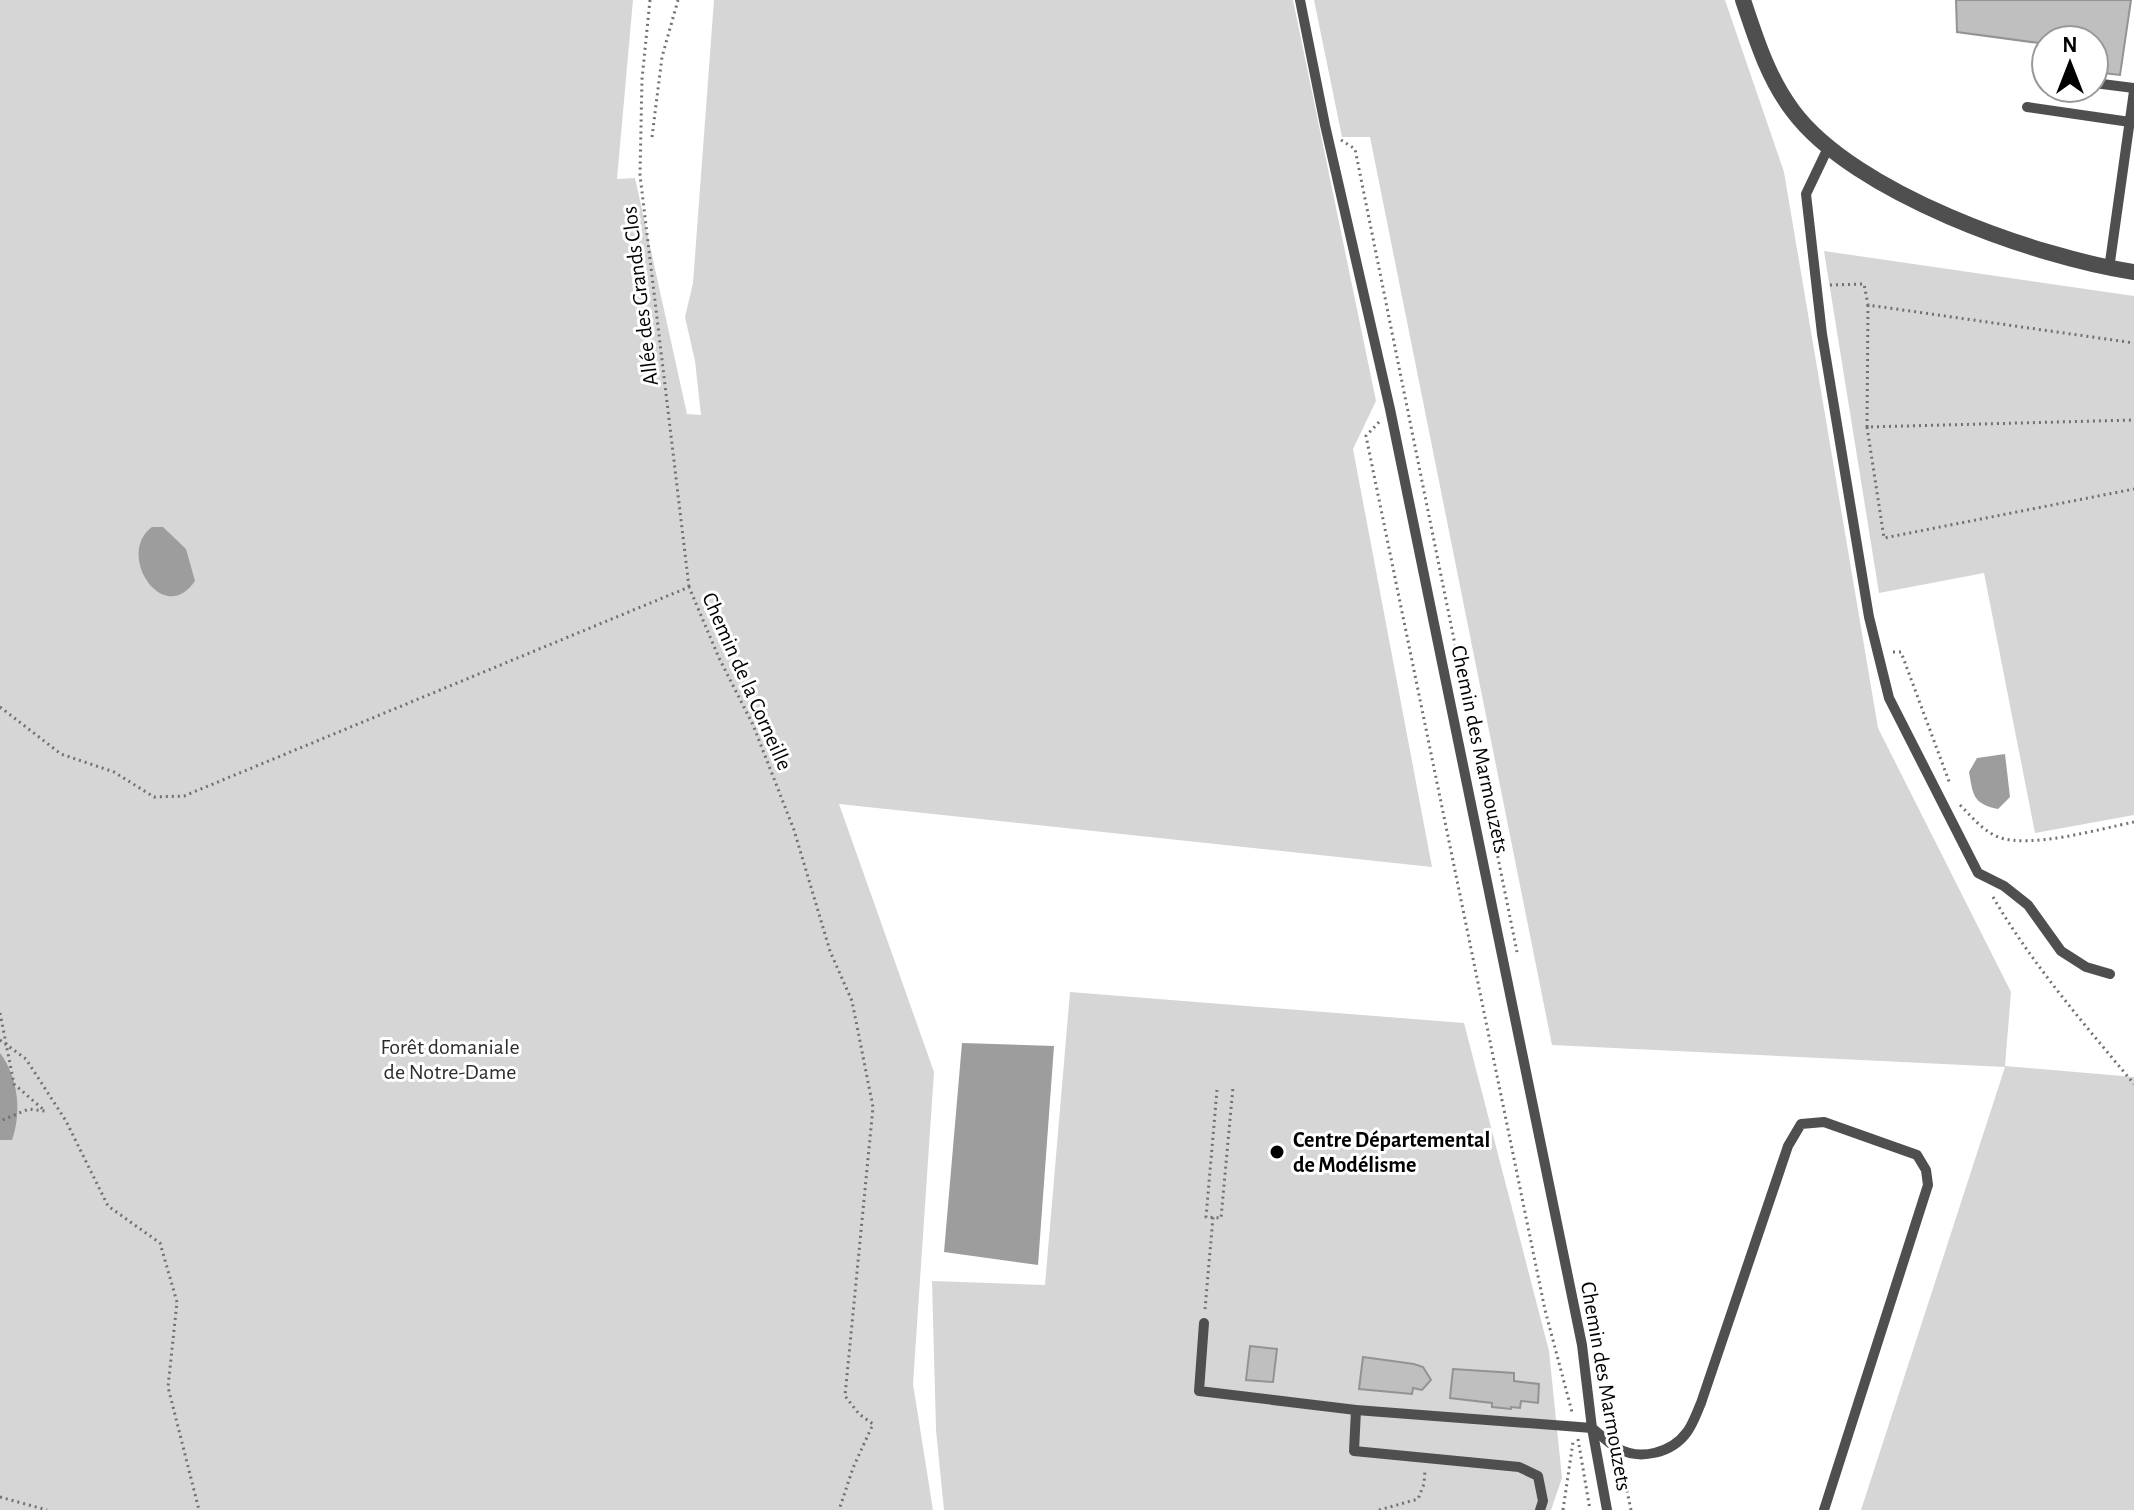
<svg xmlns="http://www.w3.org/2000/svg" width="2134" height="1510" font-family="'Alegreya Sans',sans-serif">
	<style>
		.green { fill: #d6d6d6 }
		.water { fill: #9d9d9d }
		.building { fill: #bfbfbf; stroke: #939393; stroke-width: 2 }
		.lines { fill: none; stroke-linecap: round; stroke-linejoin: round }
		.path { stroke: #717171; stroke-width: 3; stroke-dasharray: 2 4; stroke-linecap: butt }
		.service { stroke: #4f4f4f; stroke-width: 10 }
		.minor { stroke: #4f4f4f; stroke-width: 16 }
		.poi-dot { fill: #000; stroke: #fff; stroke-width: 3 }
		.labels { text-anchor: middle; stroke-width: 6; stroke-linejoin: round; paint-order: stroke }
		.street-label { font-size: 22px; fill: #000; stroke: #fff }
		.park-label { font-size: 22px; fill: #2d2d2d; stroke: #fff }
		.poi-label { font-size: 22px; font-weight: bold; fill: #000; stroke: #fff; text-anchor: start }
	</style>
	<rect width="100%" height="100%" fill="#fff"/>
	<g class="green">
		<polygon points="0,0 633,0 617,179 635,178 687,414 701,415 695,361 685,317 693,283 714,0 1293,0 1376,401 1353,449 1432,867 839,804 934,1072 913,1384 933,1510 0,1510"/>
		<polygon points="1314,0 1725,0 1784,172 1878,728 2011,992 2005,1066 2134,1077 2134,1510 1861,1510 2005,1067 1552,1045 1370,137 1342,137"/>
		<polygon points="1824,251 2134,296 2134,815 2035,833 1984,573 1879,593"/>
		<polygon points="1070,992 1464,1023 1549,1351 1562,1478 1551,1510 944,1510 936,1430 932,1281 1045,1285"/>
	</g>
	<g class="water">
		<path d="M152,527H163L186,549L195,581C163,628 115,554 152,527Z"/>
		<path d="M2005,754L2010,797L1998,809C1973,804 1973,795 1969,772L1977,758Z"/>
		<polygon points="962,1043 1054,1046 1038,1265 944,1252"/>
		<path d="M0,1053C18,1077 22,1111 12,1140H0Z"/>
	</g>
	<g class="building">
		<polygon points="1956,0 2131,0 2120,75 2094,72 2094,40 2046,40 2046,44 1957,32"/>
		<polygon points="1250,1346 1277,1349 1273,1382 1246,1380"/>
		<polygon points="1363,1357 1414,1364 1423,1367 1431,1380 1422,1390 1413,1388 1412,1394 1359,1389"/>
		<polygon points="1453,1369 1514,1373 1514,1381 1539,1384 1538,1403 1521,1401 1520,1408 1511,1407 1511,1409 1492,1407 1492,1403 1450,1398"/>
	</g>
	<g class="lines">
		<g class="path">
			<polyline points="650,0 642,79 640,175 689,587"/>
			<polyline points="652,137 662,57 678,0"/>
			<polyline points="1341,140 1355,149 1517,952"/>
			<polyline points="1830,285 1864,284 1868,305 2134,343"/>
			<polyline points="1868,305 1867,427 2134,420"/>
			<polyline points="1379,422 1366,436 1545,1310 1572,1412"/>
			<polyline points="1867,427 1884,538 2134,489"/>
			<polyline points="1893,652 1901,652 1950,784"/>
			<polyline points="0,707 61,754 114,772 154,797 184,796 689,587 719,658 753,725 794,830 830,951 852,1001 873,1107 845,1396 859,1414 873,1424 853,1468 839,1510"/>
			<path d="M1960,805C1972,817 1982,830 1998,837C2031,849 2099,829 2134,822"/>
			<path d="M1993,897C2032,964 2084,1024 2134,1084"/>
			<polyline points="0,1013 14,1084 45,1111 29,1109 0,1121"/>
			<polyline points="0,1040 26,1059 66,1121 108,1206 160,1243 177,1302 168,1387 199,1510"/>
			<polyline points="1217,1090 1206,1217 1221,1218 1233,1087"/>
			<polyline points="1205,1309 1213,1217"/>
			<polyline points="1598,1352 1600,1371"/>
			<polyline points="1578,1439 1590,1510"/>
			<polyline points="1622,1467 1631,1510"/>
			<polyline points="0,1497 47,1510"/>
			<polyline points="1379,1510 1418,1499 1424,1484 1425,1470"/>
			<polyline points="1563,1510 1573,1442"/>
		</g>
		<g class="service">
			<polyline points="1300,0 1325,125 1390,409 1582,1345 1592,1428 1607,1510"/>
			<polyline points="2094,83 2134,88"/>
			<polyline points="2027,107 2130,122"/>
			<polyline points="1828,148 1806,194 1822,334 1869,617 1889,698 1978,873 2004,886 2028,905 2061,951 2086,967 2110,974"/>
			<polyline points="2109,269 2134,91"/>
			<path d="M1204,1323L1199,1391L1356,1410L1592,1428C1600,1434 1608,1443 1617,1448C1640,1461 1672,1453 1687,1432C1693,1424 1697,1412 1701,1403L1788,1146L1801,1124L1824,1122L1917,1155L1926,1170L1928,1185L1824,1510"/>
			<polyline points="1356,1410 1354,1451 1519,1467 1538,1476 1543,1501 1540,1510"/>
		</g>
		<path class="minor" d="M1743,0C1756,39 1768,78 1793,111C1854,193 2035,257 2134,272"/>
	</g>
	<circle class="poi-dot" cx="1277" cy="1152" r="8"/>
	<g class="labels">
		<g class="street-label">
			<text transform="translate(639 296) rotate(-97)" y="8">Allée des Grands Clos</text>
			<text transform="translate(748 681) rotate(66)" y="8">Chemin de la Corneille</text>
			<text transform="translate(1481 749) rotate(78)" y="8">Chemin des Marmouzets</text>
			<text transform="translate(1607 1386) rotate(80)" y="8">Chemin des Marmouzets</text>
		</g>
		<g class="park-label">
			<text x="450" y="1054">Forêt domaniale<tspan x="450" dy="25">de Notre-Dame</tspan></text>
		</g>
		<g class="poi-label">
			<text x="1293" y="1147">Centre Départemental<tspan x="1293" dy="25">de Modélisme</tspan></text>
		</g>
	</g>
	<g transform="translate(2070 64)"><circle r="38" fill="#ffffff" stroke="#999999" stroke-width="2"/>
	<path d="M0-6L14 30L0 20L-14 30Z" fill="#000000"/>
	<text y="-12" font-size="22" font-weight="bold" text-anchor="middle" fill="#000000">N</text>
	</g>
</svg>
